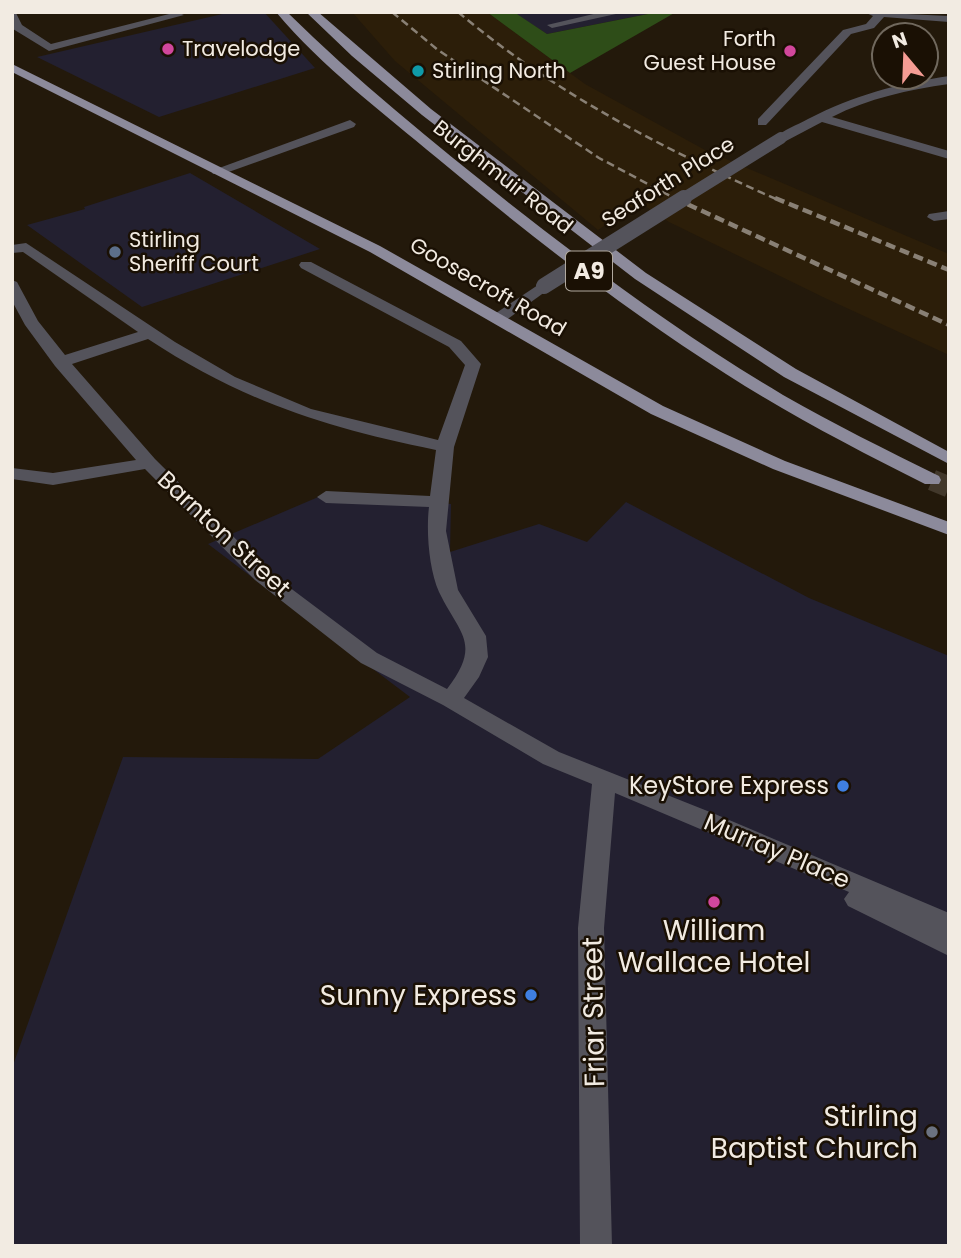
<svg xmlns="http://www.w3.org/2000/svg" width="961" height="1258" font-family="Poppins,sans-serif">
	<style>
		.commercial { fill: #232030 }
		.built { fill: #2c1e09 }
		.forest { fill: #2e4d18 }
		.lines { fill: none; stroke-linecap: round; stroke-linejoin: round }
		.major-tunnel { stroke: #42382b; stroke-width: 21; stroke-dasharray: 21 10; stroke-linecap: butt }
		.minor { fill: #54535b; fill-rule: evenodd }
		.major { fill: #8c8a9b; fill-rule: evenodd }
		.rail-far1 { stroke: #898075; stroke-width: 2.5; stroke-dasharray: 8 4.5; stroke-linecap: butt }
		.rail { stroke: #898075; stroke-width: 4.5; stroke-dasharray: 10 5; stroke-linecap: butt }
		.minor-bridge-far1 { stroke: #54535b; stroke-width: 12 }
		.minor-bridge { stroke: #54535b; stroke-width: 16 }
		.hotel-dot { fill: #d1479c; stroke: #1a1004; stroke-width: 2.5 }
		.culture-dot { fill: #0f9aa8; stroke: #1a1004; stroke-width: 2.5 }
		.service-dot { fill: #5c6f8a; stroke: #1a1004; stroke-width: 2.5 }
		.shop-dot { fill: #3f7fe0; stroke: #1a1004; stroke-width: 2.5 }
		.worship-dot { fill: #6b7280; stroke: #1a1004; stroke-width: 2.5 }
		.labels { text-anchor: middle; stroke-width: 5; stroke-linejoin: round; paint-order: stroke }
		.far-poi-label { font-size: 21px; fill: #f2ebe2; stroke: #1a1004; text-anchor: start }
		.far-street-label { font-size: 21px; fill: #f2ebe2; stroke: #1a1004 }
		.shield { fill: #1a1004; stroke: #b1a99f; stroke-width: 2 }
		.shield-label { font-size: 23px; font-weight: bold; fill: #f2ebe2 }
		.street-label { font-size: 24px; fill: #f2ebe2; stroke: #1a1004 }
		.poi-label { font-size: 24px; fill: #f2ebe2; stroke: #1a1004; text-anchor: end }
		.near-poi-label { font-size: 28px; fill: #f2ebe2; stroke: #1a1004; text-anchor: end }
		.near-street-label { font-size: 28px; fill: #f2ebe2; stroke: #1a1004 }
	</style>
	<rect width="100%" height="100%" fill="#23190b"/>
	<g class="commercial">
		<polygon points="231,12 264,12 315,68 159,117 37,57"/>
		<polygon points="519,12 658,12 547,34 516,14"/>
		<polygon points="190,173 320,249 142,307 27,225 85,209 84,207"/>
		<polygon points="330,492 451,504 450,552 539,524 587,542 626,502 809,598 949,656 949,1246 12,1246 12,1068 123,757 318,759 410,697 208,544"/>
	</g>
	<polygon class="built" points="352,12 487,12 585,84 705,150 949,254 949,355 827,299 669,222 639,202 598,230 395,61"/>
	<polygon class="forest" points="487,12 519,12 517,14 547,34 658,12 676,12 570,73"/>
	<g class="lines">
		<polyline class="major-tunnel" points="932,480 949,487"/>
		<g class="minor">
			<polygon points="12,12 16,13 22,25 51,44 177,12 184,15 49,51 13,29"/>
			<polygon points="602,12 625,12 552,28 547,25"/>
			<polygon points="864,12 949,16 949,22 884,17 874,28 851,34 766,125 758,125 758,119 843,30 866,24 873,16"/>
			<path d="M949,76V84C908,90 869,98 832,117L949,151V159L822,122L786,141L781,142L775,138C783,130 797,125 808,119C855,95 896,84 949,76Z"/>
			<polygon points="350,120 356,124 354,127 223,174 213,174 211,171"/>
			<polygon points="949,211 949,219 934,221 927,217 929,214"/>
			<path d="M26,243L175,342L235,377L311,409L438,440L465,365L449,347L301,268L299,265L301,262H311L461,341L481,364L454,447L446,531L458,590L486,636L488,657L479,677L464,698L559,752L715,814L949,913V956L848,906L844,899L849,892L615,793L604,928L612,1246H580L578,928L592,784L543,764L443,705L361,663L255,580L145,469L53,485L12,479V468L53,473L136,460L55,366L25,325L12,301V280L17,282L38,321L65,355L138,332L23,252L12,253V245ZM148,339C242,401 327,428 436,450L430,496L326,491L317,497L326,503L429,507C426,531 429,570 439,592C460,635 482,643 447,689L377,653L269,572L155,459L72,364Z"/>
			<polygon points="544,281 552,286 549,289 505,321 493,321 491,318 493,315"/>
		</g>
		<g class="major">
			<path d="M276,12H287C357,81 433,142 509,203C597,272 687,338 783,395C834,424 886,450 939,476L941,480L939,484H925C857,450 790,415 726,374C624,309 529,235 437,158C382,112 322,67 276,12Z"/>
			<polygon points="306,12 318,12 431,109 646,273 796,369 949,452 949,464 784,377 635,279 422,115 352,56"/>
			<polygon points="12,64 380,246 663,406 785,461 949,522 949,535 773,469 651,414 370,252 12,72"/>
		</g>
		<g class="rail-far1">
			<polyline points="392,12 438,50 599,158 678,200"/>
			<path d="M458,12C554,93 664,149 778,200"/>
		</g>
		<g class="rail">
			<polyline points="674,198 949,325"/>
			<polyline points="775,198 949,270"/>
		</g>
		<polyline class="minor-bridge-far1" points="681,200 781,138"/>
		<polyline class="minor-bridge" points="544,286 684,198"/>
	</g>
	<g class="hotel-dot">
		<circle cx="168" cy="49" r="7"/>
		<circle cx="790" cy="51" r="7"/>
		<circle cx="714" cy="902" r="7"/>
	</g>
	<circle class="culture-dot" cx="418" cy="71" r="7"/>
	<circle class="service-dot" cx="115" cy="252" r="7"/>
	<g class="shop-dot">
		<circle cx="843" cy="786" r="7"/>
		<circle cx="531" cy="995" r="7"/>
	</g>
	<circle class="worship-dot" cx="932" cy="1132" r="7"/>
	<g class="labels">
		<g class="far-poi-label">
			<text x="776" y="46" text-anchor="end">Forth<tspan x="776" dy="24">Guest House</tspan></text>
			<text x="182" y="56">Travelodge</text>
			<text x="432" y="78">Stirling North</text>
			<text x="129" y="247">Stirling<tspan x="129" dy="24">Sheriff Court</tspan></text>
		</g>
		<g class="far-street-label">
			<text transform="translate(503 177) rotate(38)" y="7">Burghmuir Road</text>
			<text transform="translate(668 182) rotate(-32)" y="7">Seaforth Place</text>
			<text transform="translate(488 287) rotate(30)" y="7">Goosecroft Road</text>
		</g>
		<rect class="shield" x="566" y="251.5" width="46" height="39" rx="5"/>
		<g class="shield-label">
			<text x="589" y="279">A9</text>
		</g>
		<g class="street-label">
			<text transform="translate(224 534) rotate(43)" y="8">Barnton Street</text>
			<text transform="translate(777 851) rotate(23)" y="8">Murray Place</text>
		</g>
		<g class="poi-label">
			<text x="829" y="794">KeyStore Express</text>
		</g>
		<g class="near-poi-label">
			<text x="714" y="940" text-anchor="middle">William<tspan x="714" dy="32">Wallace Hotel</tspan></text>
			<text x="517" y="1005">Sunny Express</text>
			<text x="918" y="1126">Stirling<tspan x="918" dy="32">Baptist Church</tspan></text>
		</g>
		<g class="near-street-label">
			<text transform="translate(593 1012) rotate(-91)" y="10">Friar Street</text>
		</g>
	</g>
	<rect width="961" height="1258" fill="none" stroke="#f2ebe2" stroke-width="28"/>
	<g transform="translate(905 56) rotate(341)"><circle r="33" fill="#1a1004" stroke="#70685d" stroke-width="2"/>
	<path d="M0-5L12 26L0 18L-12 26Z" fill="#f59c94"/>
	<text y="-10" font-size="19" font-weight="bold" text-anchor="middle" fill="#f2ebe2">N</text>
	</g>
</svg>
